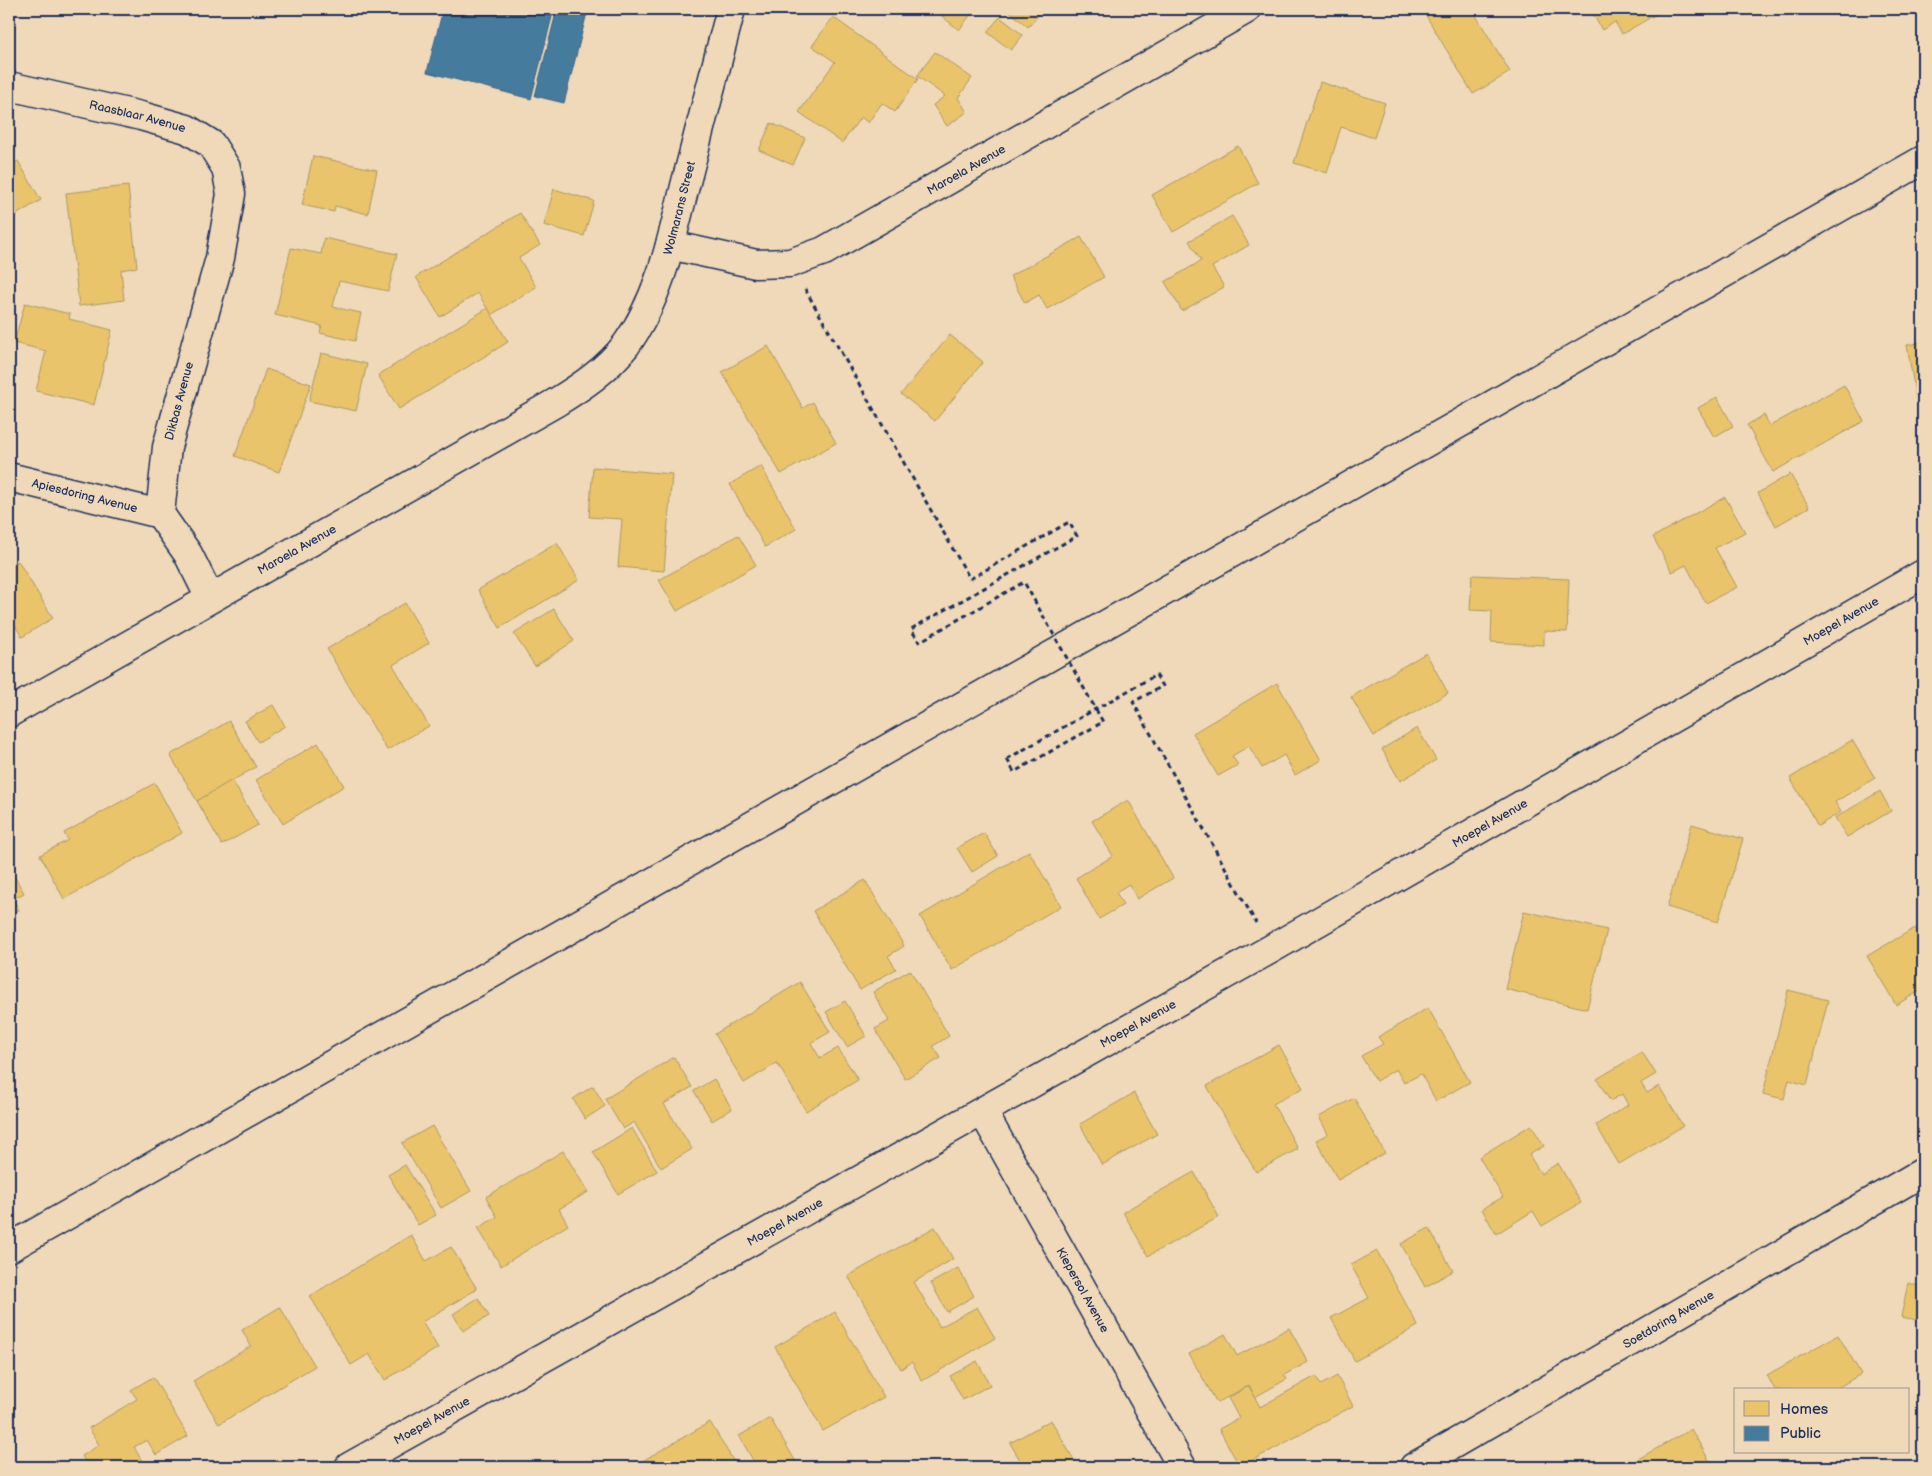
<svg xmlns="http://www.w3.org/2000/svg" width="1932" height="1476" font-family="'Balsamiq Sans',sans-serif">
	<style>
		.homes { fill: #e9c46a; stroke: #ab9766 }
		.public { fill: #457b9d; stroke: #38648a }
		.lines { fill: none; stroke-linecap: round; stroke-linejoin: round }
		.street-casing { stroke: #1b2f5e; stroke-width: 31 }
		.highway-casing { stroke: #1b2f5e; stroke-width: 31 }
		.path { stroke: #1b2f5e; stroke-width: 3; stroke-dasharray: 5 4; stroke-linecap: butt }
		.street { stroke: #efd9b8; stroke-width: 28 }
		.highway { stroke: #efd9b8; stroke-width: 28 }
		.path-bridge { stroke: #1b2f5e; stroke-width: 3; stroke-dasharray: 5 4; stroke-linecap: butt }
		.labels { text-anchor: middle; stroke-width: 5; stroke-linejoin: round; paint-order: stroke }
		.street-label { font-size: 12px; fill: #1b2f5e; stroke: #efd9b8 }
	</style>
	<rect width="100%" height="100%" fill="#efd9b8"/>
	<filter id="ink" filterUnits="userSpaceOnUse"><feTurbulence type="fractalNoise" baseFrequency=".02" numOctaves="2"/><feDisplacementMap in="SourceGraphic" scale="10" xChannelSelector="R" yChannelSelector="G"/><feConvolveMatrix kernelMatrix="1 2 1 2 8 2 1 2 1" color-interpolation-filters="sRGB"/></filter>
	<g filter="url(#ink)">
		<g class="homes">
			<polygon points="933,9 975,9 959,30"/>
			<polygon points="1007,9 1044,9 1028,27"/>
			<polygon points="1422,9 1472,9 1510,72 1473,94"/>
			<polygon points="1590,9 1665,9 1622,34 1615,22 1602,30"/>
			<polygon points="833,17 918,79 895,112 882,103 868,123 861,117 842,143 799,112 835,62 812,46"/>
			<polygon points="1000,17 1023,35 1011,50 987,32"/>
			<polygon points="935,52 972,78 958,98 967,112 947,126 933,105 945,96 917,76"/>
			<polygon points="1320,82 1385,103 1374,138 1341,127 1327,173 1294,163"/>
			<polygon points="771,123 805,138 793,165 759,150"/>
			<polygon points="1238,146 1258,183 1173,232 1152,195"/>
			<polygon points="313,156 377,170 368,214 335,206 334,212 302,205"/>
			<polygon points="18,161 41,200 9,219 9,166"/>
			<polygon points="128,186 137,267 121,270 124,300 79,306 66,193"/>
			<polygon points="554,189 594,201 584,236 544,225"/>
			<polygon points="520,213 540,245 519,258 536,287 491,315 478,293 440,317 416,277"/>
			<polygon points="1232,216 1249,245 1212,267 1224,287 1182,311 1165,282 1201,261 1189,241"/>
			<polygon points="1081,237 1104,277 1047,309 1039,295 1025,303 1010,276"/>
			<polygon points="324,238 397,254 388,291 339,281 333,307 361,313 355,341 320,333 322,326 275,315 291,248 321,254"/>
			<polygon points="25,303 70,314 69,319 112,330 94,405 36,391 46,351 14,343"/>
			<polygon points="488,308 508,342 399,409 378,375"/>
			<polygon points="950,335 983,362 935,421 901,394"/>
			<polygon points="1923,342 1923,397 1916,398 1907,345"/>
			<polygon points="768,346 803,408 813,402 836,443 781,474 722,372"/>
			<polygon points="321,353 367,364 356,411 309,401"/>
			<polygon points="266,369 311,384 279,472 235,456"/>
			<polygon points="1844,385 1864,421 1773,472 1747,425 1764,415 1770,426"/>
			<polygon points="1717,397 1733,426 1714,437 1698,408"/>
			<polygon points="1920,407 1923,407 1923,429"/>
			<polygon points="761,466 796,529 765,547 730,484"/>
			<polygon points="593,467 672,474 664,571 618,567 622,519 589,517"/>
			<polygon points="1790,474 1809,507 1776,526 1758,493"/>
			<polygon points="1725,497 1745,532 1715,548 1737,587 1706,603 1686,565 1672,572 1653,537"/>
			<polygon points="738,535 756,565 677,611 659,580"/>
			<polygon points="557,543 579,580 500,628 478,590"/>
			<polygon points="18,561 53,618 22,637 9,615 9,567"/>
			<polygon points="1472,575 1569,579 1567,632 1544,631 1544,645 1491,642 1492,611 1470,610"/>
			<polygon points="405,603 429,643 393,665 429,726 387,750 327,649"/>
			<polygon points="554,609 574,641 535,666 514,634"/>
			<polygon points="1426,653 1448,693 1374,736 1351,697"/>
			<polygon points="1277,683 1321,760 1295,775 1284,755 1262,768 1249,746 1232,756 1238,765 1218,776 1193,733"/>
			<polygon points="273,705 285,726 258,742 245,721"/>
			<polygon points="229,721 256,767 197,801 170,755"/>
			<polygon points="1417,728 1436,760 1400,781 1382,749"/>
			<polygon points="1852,740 1875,778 1835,802 1841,812 1818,826 1790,778"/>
			<polygon points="318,743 344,786 283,824 256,780"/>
			<polygon points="232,780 258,825 222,845 197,801"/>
			<polygon points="155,783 182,833 64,899 40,855 68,840 64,833"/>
			<polygon points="1880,791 1891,811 1847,837 1835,818"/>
			<polygon points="1128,800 1173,878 1137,899 1129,884 1116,892 1123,905 1099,919 1076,878 1113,856 1092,821"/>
			<polygon points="1692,824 1743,839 1718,922 1667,907"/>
			<polygon points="984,833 998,856 972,872 957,848"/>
			<polygon points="1029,851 1061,906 952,970 920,916"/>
			<polygon points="9,867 24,893 13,899 19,910 9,916"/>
			<polygon points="865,880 904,946 888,956 896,969 860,990 813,911"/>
			<polygon points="1524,911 1607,930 1587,1009 1505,989"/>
			<polygon points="1915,928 1923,940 1923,989 1896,1005 1867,956"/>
			<polygon points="910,970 949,1036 933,1046 941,1058 905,1079 875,1029 889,1021 873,992"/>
			<polygon points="800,982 830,1032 811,1043 820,1058 838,1048 858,1080 806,1111 777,1063 744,1083 715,1034"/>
			<polygon points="1788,990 1828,1000 1807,1085 1789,1080 1784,1099 1763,1094"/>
			<polygon points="845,1001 866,1036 847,1047 826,1012"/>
			<polygon points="1428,1008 1470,1082 1436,1101 1421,1074 1404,1083 1396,1069 1376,1081 1361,1056 1383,1044 1378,1037"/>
			<polygon points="1279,1045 1303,1088 1273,1104 1298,1149 1256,1172 1207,1086"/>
			<polygon points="1642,1052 1656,1074 1641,1083 1647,1093 1659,1086 1683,1126 1619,1164 1596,1125 1628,1105 1622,1094 1610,1101 1597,1079"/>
			<polygon points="674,1057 692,1087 664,1104 692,1149 661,1168 634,1122 623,1129 605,1099"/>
			<polygon points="714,1079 732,1109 712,1121 694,1091"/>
			<polygon points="593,1086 605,1106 585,1119 573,1099"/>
			<polygon points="1134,1093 1157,1134 1102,1165 1080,1124"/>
			<polygon points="1354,1098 1385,1153 1338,1180 1316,1140 1328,1134 1319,1117"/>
			<polygon points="1531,1125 1544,1146 1529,1155 1541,1174 1558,1163 1581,1203 1542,1226 1533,1211 1496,1234 1482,1209 1503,1197 1479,1157"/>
			<polygon points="432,1126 471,1191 441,1208 402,1143"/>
			<polygon points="632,1128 657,1171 618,1194 593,1152"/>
			<polygon points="563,1151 588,1192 559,1209 568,1225 501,1266 478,1228 497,1217 486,1197"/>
			<polygon points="405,1165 436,1215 418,1225 388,1175"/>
			<polygon points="1194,1172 1219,1217 1148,1256 1123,1212"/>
			<polygon points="935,1227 953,1259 914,1282 940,1327 977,1307 995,1338 922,1381 912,1362 901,1369 848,1276"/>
			<polygon points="1429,1228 1453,1271 1425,1287 1401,1244"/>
			<polygon points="411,1235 426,1261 451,1247 477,1289 422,1322 438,1348 385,1380 369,1354 351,1365 310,1296"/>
			<polygon points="1377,1251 1418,1326 1355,1361 1331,1318 1369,1298 1351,1265"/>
			<polygon points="958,1268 974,1296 947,1312 931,1283"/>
			<polygon points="1908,1283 1923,1287 1923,1321 1901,1317"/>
			<polygon points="478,1298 489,1316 463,1331 453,1314"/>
			<polygon points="280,1307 315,1366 219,1424 193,1381 251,1346 242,1330"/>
			<polygon points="835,1312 884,1397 823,1431 775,1347"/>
			<polygon points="1289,1328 1308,1362 1284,1375 1287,1379 1255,1397 1249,1385 1217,1403 1189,1354 1225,1334 1237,1356"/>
			<polygon points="1838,1335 1861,1374 1834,1390 1775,1390 1767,1375"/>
			<polygon points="977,1361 990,1385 963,1400 950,1376"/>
			<polygon points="1316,1376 1321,1385 1337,1376 1353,1406 1240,1467 1219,1429 1239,1418 1228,1398 1249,1386 1260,1407"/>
			<polygon points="153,1377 188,1436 156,1455 147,1440 134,1447 143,1463 136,1467 88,1467 82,1456 99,1445 89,1428 137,1399 131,1390"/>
			<polygon points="770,1418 796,1462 786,1467 757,1467 739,1436"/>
			<polygon points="1051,1420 1078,1467 1024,1467 1010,1443"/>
			<polygon points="710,1422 737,1467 632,1467"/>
			<polygon points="1691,1429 1713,1467 1624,1467"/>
		</g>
		<g class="public">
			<polygon points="443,9 554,9 531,99 427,72"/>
			<polygon points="557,9 588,9 564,103 535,96"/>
		</g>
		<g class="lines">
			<defs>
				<g id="street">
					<path id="s1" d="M9,86L141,116L187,129L211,144L226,168L231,194L220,258L167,447L160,514L188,554L210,598"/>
					<path id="s2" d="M670,245L756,264L790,263L824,251L1247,9"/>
					<path id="s3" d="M9,477L160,514"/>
					<path id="s4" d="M9,713L555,403C581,387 607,370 626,345C660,298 672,238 686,182C701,124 716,67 731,9"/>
					<path id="s5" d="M983,1112L1182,1467"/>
					<path id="s6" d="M349,1467L1271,949L1923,574"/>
					<path id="s7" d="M1414,1467L1923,1172"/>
				</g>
				<polyline id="highway" points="9,1248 1923,160"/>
			</defs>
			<use href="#street" class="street-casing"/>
			<use href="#highway" class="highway-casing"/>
			<g class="path">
				<polyline points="805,289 970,579"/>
				<polyline points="1007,759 1156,675 1163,686 1133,702 1256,923"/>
			</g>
			<use href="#street" class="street"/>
			<use href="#highway" class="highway"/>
			<polyline class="path-bridge" points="970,579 1069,522 1077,536 911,629 919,642 1024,582 1103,722 1014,772 1007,759"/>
		</g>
	</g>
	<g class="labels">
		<g class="street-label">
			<text dy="4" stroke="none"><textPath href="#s1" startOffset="132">Raasblaar Avenue</textPath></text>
			<text dy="4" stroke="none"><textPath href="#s2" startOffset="322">Maroela Avenue</textPath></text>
			<text dy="4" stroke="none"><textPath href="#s4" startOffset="868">Wolmarans Street</textPath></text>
			<text transform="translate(179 401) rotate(-75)" y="4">Dikbas Avenue</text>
			<text dy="4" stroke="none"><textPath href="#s3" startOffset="78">Apiesdoring Avenue</textPath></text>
			<text dy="4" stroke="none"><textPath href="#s4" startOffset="331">Maroela Avenue</textPath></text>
			<text dy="4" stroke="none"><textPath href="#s6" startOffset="1715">Moepel Avenue</textPath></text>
			<text dy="4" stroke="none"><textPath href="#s6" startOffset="1310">Moepel Avenue</textPath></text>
			<text dy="4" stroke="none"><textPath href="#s6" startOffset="905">Moepel Avenue</textPath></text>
			<text dy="4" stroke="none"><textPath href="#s6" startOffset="500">Moepel Avenue</textPath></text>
			<text dy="4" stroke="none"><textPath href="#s5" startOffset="204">Kiepersol Avenue</textPath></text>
			<text dy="4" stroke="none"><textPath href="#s7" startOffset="294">Soetdoring Avenue</textPath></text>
			<text dy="4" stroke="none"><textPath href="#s6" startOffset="95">Moepel Avenue</textPath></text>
		</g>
	</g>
	<rect width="1932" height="1476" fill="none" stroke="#efd9b8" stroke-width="30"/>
	<rect x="15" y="15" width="1902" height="1446" fill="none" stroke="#1b2f5e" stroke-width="2" filter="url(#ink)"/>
	<rect x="1734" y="1388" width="175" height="65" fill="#efd9b8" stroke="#9a9594"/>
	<rect x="1744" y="1401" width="25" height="15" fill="#e9c46a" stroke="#9a9594"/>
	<text x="1780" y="1414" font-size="15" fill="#1b2f5e">Homes</text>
	<rect x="1744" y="1426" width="25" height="15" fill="#457b9d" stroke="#9a9594"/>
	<text x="1780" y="1438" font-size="15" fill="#1b2f5e">Public</text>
</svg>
